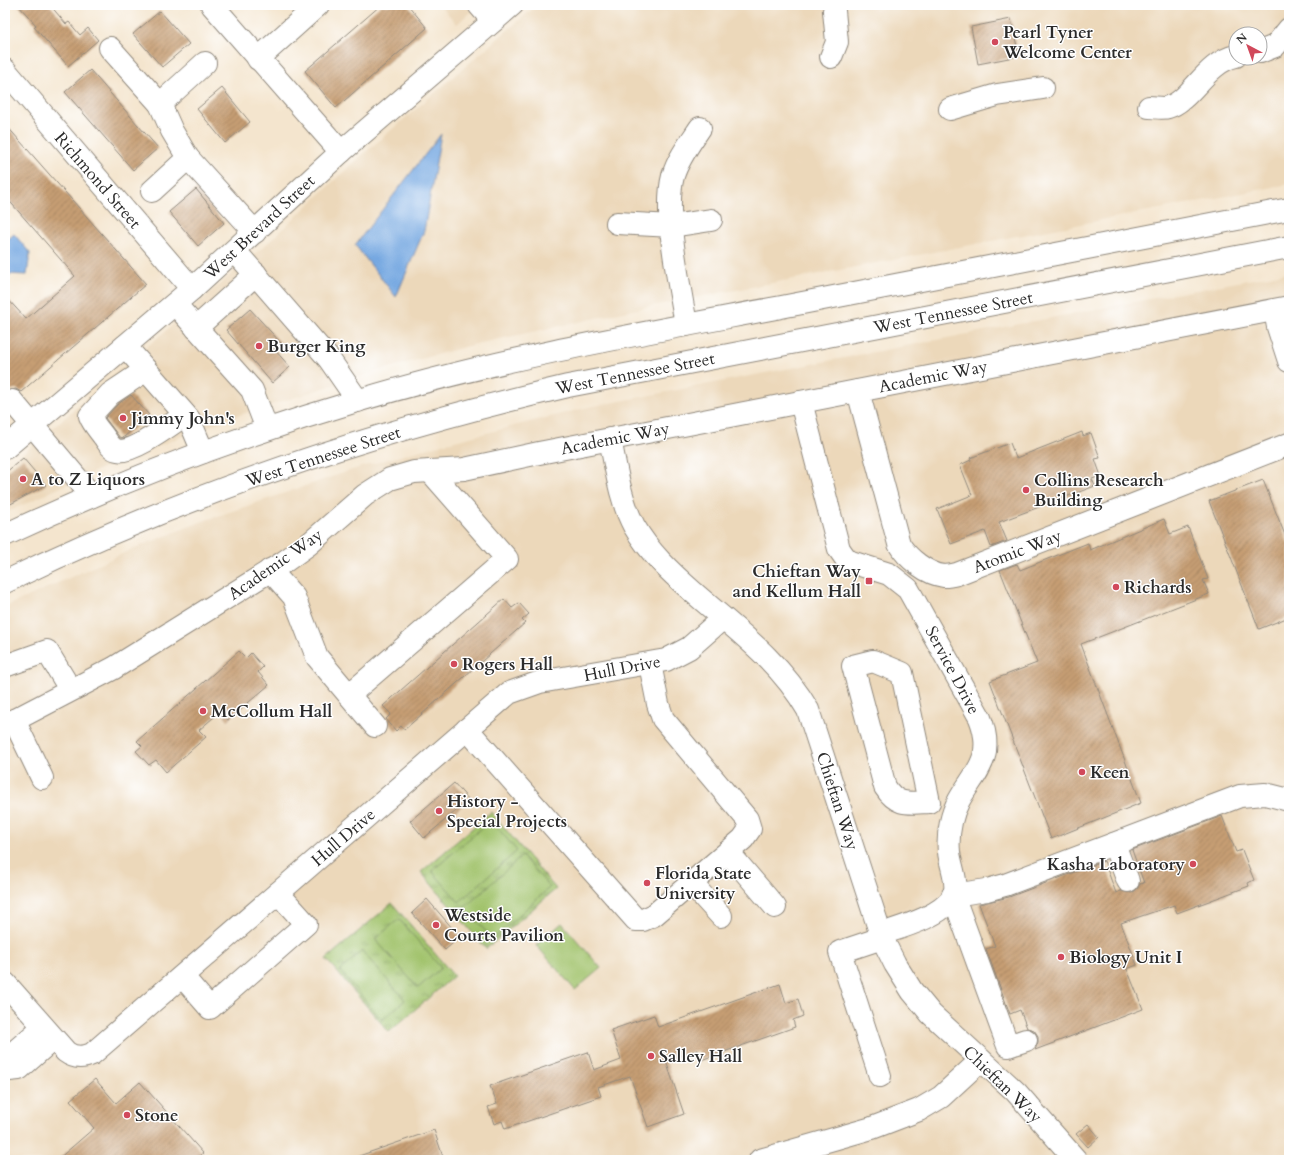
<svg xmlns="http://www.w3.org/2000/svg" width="1294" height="1165" font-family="Cardo,serif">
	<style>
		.built { fill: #ecd8ba; fill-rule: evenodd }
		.grass { fill: url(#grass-tufts); stroke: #66764b }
		.pitch { fill: #a0c26b; stroke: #66764b }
		.water { fill: #76a8e1; stroke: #506a86 }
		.building { fill: url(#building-hatch) }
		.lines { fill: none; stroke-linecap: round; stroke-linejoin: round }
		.minor-casing { stroke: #90887c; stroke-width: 24 }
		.major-casing { stroke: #90887c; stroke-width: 24 }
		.minor { stroke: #fff; stroke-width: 22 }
		.major { stroke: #fff; stroke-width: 22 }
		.poi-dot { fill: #d1495b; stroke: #fff; stroke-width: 1.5 }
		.labels { text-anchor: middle; stroke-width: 3; stroke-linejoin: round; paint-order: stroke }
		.poi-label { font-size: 17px; font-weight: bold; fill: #2b2b2b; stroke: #fff; text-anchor: start }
		.street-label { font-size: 17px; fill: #2b2b2b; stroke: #fff }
	</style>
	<defs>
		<pattern id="grass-tufts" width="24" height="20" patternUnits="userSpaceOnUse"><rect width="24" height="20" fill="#a0c26b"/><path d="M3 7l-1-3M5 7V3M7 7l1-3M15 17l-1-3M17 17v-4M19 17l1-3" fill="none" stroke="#839e58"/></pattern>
		<pattern id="building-hatch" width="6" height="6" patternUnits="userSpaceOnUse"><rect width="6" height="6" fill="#c69e73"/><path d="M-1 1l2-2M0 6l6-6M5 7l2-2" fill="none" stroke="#a1815f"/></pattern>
	</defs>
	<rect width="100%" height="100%" fill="#fff"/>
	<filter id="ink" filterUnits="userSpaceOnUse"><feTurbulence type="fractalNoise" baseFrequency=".025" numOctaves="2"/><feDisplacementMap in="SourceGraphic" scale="8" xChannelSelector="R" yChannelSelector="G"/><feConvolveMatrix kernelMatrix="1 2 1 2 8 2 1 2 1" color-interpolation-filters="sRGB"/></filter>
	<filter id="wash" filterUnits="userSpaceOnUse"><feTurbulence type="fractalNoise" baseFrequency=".012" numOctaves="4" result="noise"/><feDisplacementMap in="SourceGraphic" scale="16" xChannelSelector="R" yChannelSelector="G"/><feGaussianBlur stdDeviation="0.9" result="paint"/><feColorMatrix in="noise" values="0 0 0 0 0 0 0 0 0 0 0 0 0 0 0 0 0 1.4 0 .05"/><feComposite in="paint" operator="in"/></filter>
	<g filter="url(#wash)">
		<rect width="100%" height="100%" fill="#f4e5ce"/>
		<g class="built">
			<polygon points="440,5 478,5 457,24"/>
			<path d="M537,5H1289V184L647,307L472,345L381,370L230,418L111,464L5,513V469L271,240L353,163ZM1236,34H1260V58H1236Z"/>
			<polygon points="1289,272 1289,1160 5,1160 5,607 135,548 206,520 361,467 439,445 589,407"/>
		</g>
		<g class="grass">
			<polygon points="491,812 556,889 486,949 421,872"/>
			<polygon points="392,903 454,976 389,1032 326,959"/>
		</g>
		<g class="pitch">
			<polygon points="491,820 517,851 459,902 432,871"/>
			<polygon points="522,856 550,887 493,939 464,908"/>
			<polygon points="399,919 441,968 418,988 375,939"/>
			<polygon points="562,923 601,968 575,990 536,945"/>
			<polygon points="362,951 405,1000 382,1020 340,971"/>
		</g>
		<g class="water">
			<polygon points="441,134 424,231 396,297 355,245"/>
			<polygon points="14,234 30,253 27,275 7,274 9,260 5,255 5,242"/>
		</g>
		<g id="blocks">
			<g class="building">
				<polygon points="18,5 50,5 66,24 69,22 80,35 88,28 98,40 68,66 34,27 36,25"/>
				<polygon points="381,5 408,5 427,28 336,108 305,71"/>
				<polygon points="160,11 189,44 162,67 133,34"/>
				<polygon points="1011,19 1019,56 978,64 971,27"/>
				<polygon points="90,70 158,148 133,170 65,92"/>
				<polygon points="222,88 250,122 225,143 197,109"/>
				<polygon points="5,124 146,284 21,392 16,389 5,391 5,296 26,319 75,276 5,196"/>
				<polygon points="196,189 224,223 198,246 169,212"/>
				<polygon points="250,309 281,343 274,349 290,367 272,383 226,330"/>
				<polygon points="131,395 149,415 124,437 120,438 105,418 118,404"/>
				<polygon points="1082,432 1083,436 1091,433 1100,458 1095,459 1101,476 1092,479 1095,486 999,522 1007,541 991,547 985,531 951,544 937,509 972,495 960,465 971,460 970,458 1010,443 1016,458"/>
				<polygon points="23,458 46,485 5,507 5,473"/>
				<polygon points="1263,480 1289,545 1289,617 1259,629 1209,501"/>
				<polygon points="1164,519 1170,534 1188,527 1208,579 1203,580 1209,594 1081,644 1141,803 1051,839 990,681 1037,663 1000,570 1017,564 1020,570 1088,543 1090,550"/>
				<polygon points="504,599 512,608 519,603 529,614 522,620 525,623 404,730 401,726 396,731 386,719 391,714 383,706"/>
				<polygon points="239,651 246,658 251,653 263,667 258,672 269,685 228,720 221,711 199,730 206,737 166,772 156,760 149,765 136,751 142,746 137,741"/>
				<polygon points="454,783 469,800 424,838 410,821"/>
				<polygon points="1222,816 1236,852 1242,850 1254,880 1248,883 1249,886 1177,913 1174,905 1121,923 1137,965 1127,969 1143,1009 1035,1050 1038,1042 1038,1036 1034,1030 1027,1028 1020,1010 1010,1014 986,949 995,946 979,904 1009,897 1104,861 1116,893 1121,891 1132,893 1137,889 1140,884 1144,883 1132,850"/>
				<polygon points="427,899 460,937 445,950 412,913"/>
				<polygon points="780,984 786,1003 798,999 803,1016 793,1020 795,1027 701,1060 698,1050 666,1061 684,1114 648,1127 630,1076 598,1087 601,1096 505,1129 502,1121 494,1124 488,1107 497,1104 490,1086 588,1052 594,1070 621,1060 611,1030 654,1015 658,1027"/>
				<polygon points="95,1079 116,1103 140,1082 203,1153 195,1160 57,1160 94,1128 70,1100"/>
				<polygon points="1088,1124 1099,1137 1088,1147 1076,1134"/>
				<polygon points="434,1130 444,1160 353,1160 353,1158"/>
			</g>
		</g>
	</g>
	<g filter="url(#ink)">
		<use href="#blocks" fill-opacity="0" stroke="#90887c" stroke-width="1"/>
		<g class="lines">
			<defs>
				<g id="minor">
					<polyline points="212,5 341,152"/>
					<polyline points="479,5 493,21"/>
					<polyline points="110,48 160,104 172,131 188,158 255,232"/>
					<polyline points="1260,52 1275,46 1289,29"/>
					<polyline points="831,57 837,42 834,11"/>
					<polyline points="258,59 318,5"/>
					<polyline points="5,70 192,289"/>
					<polyline points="160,104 205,63"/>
					<path d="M1149,107C1155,107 1163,109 1168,107C1191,101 1206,62 1236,56"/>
					<polyline points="950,109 997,95 1043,88"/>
					<polyline points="152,191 188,158"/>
					<polyline points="617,223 672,226 711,220"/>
					<polyline points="235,251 329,359 358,401"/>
					<polyline points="175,304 252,390 267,429"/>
					<polyline points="1275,310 1278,327 1289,361"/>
					<path d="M686,325C680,286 663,213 673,176C678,159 690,143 700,128"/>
					<polyline points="196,328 256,274"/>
					<polyline points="125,346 189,419 203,452"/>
					<path d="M146,370L110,394L90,416C93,424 99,430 104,437C107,441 111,449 117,450C131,455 173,423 185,415"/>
					<path d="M858,391L899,544C907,558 927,574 944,576C948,576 953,575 957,574L1289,444"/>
					<polyline points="12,401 92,496"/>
					<path d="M801,402L839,549L846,559L851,562L889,574L908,589L980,718C1000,769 960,779 951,822C949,831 948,842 949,852C950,865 960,885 953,897C940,917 902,927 881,934"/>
					<path d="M610,439C616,468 620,500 634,526C649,552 670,572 693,592C734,628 780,661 808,710L882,938L895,964L912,991L931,1014L1016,1092L1076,1160"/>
					<polyline points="5,448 192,289 341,152 512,5"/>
					<polyline points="270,570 294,597 317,657 375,726"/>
					<path d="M873,661L902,673L929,802C908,803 897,806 885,787L853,666Z"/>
					<polyline points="5,666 47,651 70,689"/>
					<polyline points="349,695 507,559 430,471"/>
					<polyline points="14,720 42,778"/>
					<polyline points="5,725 114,668 284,562 309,544 365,495 390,479 414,472 464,469 539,453 1289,307"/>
					<polyline points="467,729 636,920 643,920 654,915 743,839 750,829 747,819 663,719 658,704 650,664"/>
					<polyline points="1114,844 1128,881"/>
					<polyline points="728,852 775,907"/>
					<polyline points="691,883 721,916"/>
					<polyline points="953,895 987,890 1005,885 1240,796 1265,794 1289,800"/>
					<polyline points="953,895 1008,1046 1026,1040"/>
					<polyline points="183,977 210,1008 306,924 278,893"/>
					<path d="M5,983L66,1052C74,1058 83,1058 92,1054L509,693L540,682L666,660L689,648L723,618"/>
					<polyline points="5,1060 43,1027"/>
					<polyline points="9,1070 19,1069 53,1039"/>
					<polyline points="880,1076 840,952 882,938"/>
					<polyline points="760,1160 872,1128 919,1110 941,1097 981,1060"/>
				</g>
				<g id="major">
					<path d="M5,535C120,481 239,436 360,400C503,357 651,332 797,304C961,272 1125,241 1289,209"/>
					<path d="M5,582C183,495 375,431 568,386L1289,247"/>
				</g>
			</defs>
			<use href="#minor" class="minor-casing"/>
			<use href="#major" class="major-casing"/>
			<use href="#minor" class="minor"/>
			<use href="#major" class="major"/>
		</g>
	</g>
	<g class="poi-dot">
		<circle cx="995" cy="42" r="4"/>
		<circle cx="259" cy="346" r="4"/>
		<circle cx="123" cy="418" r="4"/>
		<circle cx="23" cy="479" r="4"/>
		<circle cx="1026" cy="490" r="4"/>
		<rect x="865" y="577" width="8" height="8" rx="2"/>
		<circle cx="1116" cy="587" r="4"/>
		<circle cx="454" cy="664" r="4"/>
		<circle cx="203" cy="711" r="4"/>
		<circle cx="1082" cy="772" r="4"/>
		<circle cx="439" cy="811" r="4"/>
		<circle cx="1193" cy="864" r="4"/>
		<circle cx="647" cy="883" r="4"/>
		<circle cx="436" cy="925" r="4"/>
		<circle cx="1061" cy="957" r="4"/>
		<circle cx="651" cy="1056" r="4"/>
		<circle cx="127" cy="1115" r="4"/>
	</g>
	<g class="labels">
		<g class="poi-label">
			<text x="1003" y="38">Pearl Tyner<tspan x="1003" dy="20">Welcome Center</tspan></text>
			<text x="267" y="352">Burger King</text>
			<text x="131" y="424">Jimmy John's</text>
			<text x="31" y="485">A to Z Liquors</text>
			<text x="1034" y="486">Collins Research<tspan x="1034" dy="20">Building</tspan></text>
			<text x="861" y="577" text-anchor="end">Chieftan Way<tspan x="861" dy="20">and Kellum Hall</tspan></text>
			<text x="1124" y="593">Richards</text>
			<text x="462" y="670">Rogers Hall</text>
			<text x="211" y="717">McCollum Hall</text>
			<text x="1090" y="778">Keen</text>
			<text x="447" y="807">History -<tspan x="447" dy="20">Special Projects</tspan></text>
			<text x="1185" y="870" text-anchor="end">Kasha Laboratory</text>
			<text x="655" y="879">Florida State<tspan x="655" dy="20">University</tspan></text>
			<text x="444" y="921">Westside<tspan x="444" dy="20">Courts Pavilion</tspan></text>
			<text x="1069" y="963">Biology Unit I</text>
			<text x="659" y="1062">Salley Hall</text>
			<text x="135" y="1121">Stone</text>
		</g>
		<g class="street-label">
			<text transform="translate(98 180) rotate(49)" y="6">Richmond Street</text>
			<text transform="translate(259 227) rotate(-43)" y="6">West Brevard Street</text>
			<text transform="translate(953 312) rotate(-11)" y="6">West Tennessee Street</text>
			<text transform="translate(635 373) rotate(-11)" y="6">West Tennessee Street</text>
			<text transform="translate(933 376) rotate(-11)" y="6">Academic Way</text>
			<text transform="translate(615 438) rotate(-11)" y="6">Academic Way</text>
			<text transform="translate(323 456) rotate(-18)" y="6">West Tennessee Street</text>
			<text transform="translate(1017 551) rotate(-21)" y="6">Atomic Way</text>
			<text transform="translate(275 564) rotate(-35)" y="6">Academic Way</text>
			<text transform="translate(622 668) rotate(-11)" y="6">Hull Drive</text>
			<text transform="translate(953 670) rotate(62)" y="6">Service Drive</text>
			<text transform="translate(838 801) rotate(72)" y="6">Chieftan Way</text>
			<text transform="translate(343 837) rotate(-41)" y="6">Hull Drive</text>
			<text transform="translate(1003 1084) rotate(44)" y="6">Chieftan Way</text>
		</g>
	</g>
	<rect width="1294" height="1165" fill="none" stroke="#fff" stroke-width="20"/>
	<g transform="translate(1248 46) rotate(319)"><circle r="19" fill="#ffffff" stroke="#aaaaaa"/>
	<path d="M0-3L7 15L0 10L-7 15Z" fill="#d1495b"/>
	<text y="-6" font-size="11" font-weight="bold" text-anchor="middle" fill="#2b2b2b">N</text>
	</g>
</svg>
